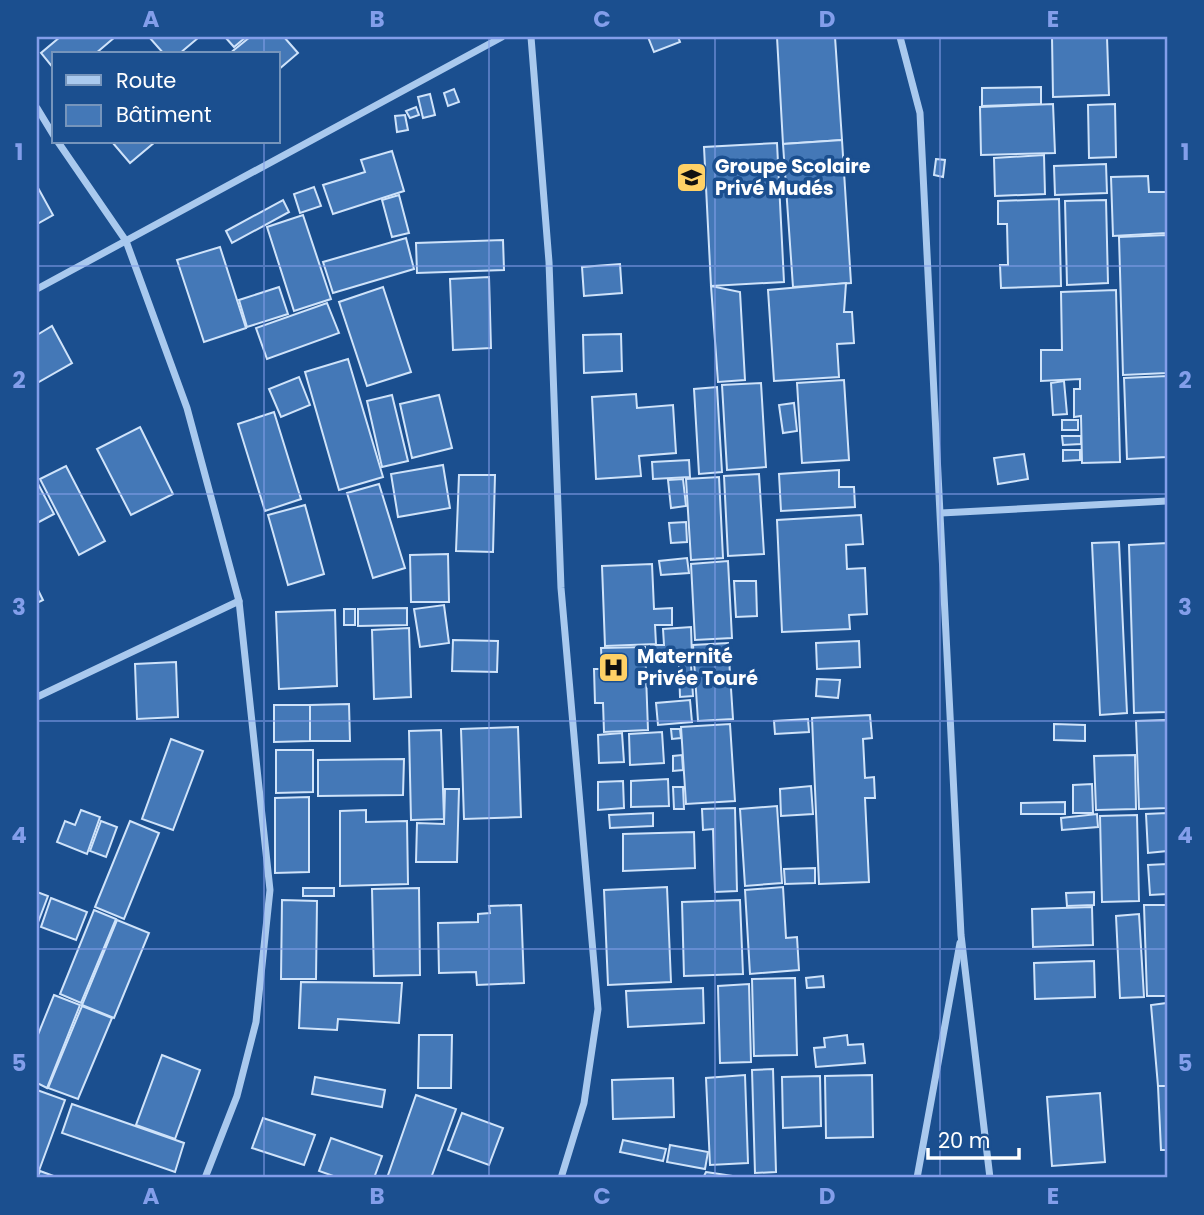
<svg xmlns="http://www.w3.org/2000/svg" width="1204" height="1215" font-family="Poppins,sans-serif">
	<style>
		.building { fill: #4478b7; stroke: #cfe3fa; stroke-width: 2 }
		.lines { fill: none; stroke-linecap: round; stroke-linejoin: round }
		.street { stroke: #a9c9ee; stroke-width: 7 }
		.grid { fill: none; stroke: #839eea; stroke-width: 2; stroke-opacity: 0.55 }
		.labels { text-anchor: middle; stroke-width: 7; stroke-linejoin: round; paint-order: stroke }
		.poi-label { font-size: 19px; font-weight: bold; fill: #fff; stroke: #1b4f8f; text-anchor: start }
		.neatline { fill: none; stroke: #839eea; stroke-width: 2.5 }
		.grid-label { font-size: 23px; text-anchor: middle; font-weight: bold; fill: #839eea }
	</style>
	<rect width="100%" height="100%" fill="#1b4f8f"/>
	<g class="building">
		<polygon points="60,37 115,37 95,54 54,54 54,69 41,53"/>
		<polygon points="149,37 197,37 198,38 179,54 164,54"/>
		<polygon points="225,37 246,37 234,47"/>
		<polygon points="250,37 284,37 298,53 278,70 278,54 229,54"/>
		<polygon points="648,37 678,37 680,42 654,52"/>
		<polygon points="777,37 835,37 842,140 783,144"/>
		<polygon points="1052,37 1107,37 1109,95 1053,97"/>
		<polygon points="1041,87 1041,104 982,106 982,88"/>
		<polygon points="454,89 459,102 448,106 444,93"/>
		<polygon points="430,94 435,115 423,118 418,97"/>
		<polygon points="1053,104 1055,153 981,155 980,107"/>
		<polygon points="1115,104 1116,157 1089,158 1088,105"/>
		<polygon points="416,107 419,115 410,118 406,111"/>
		<polygon points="405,115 408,130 397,132 395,116"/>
		<polygon points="842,140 851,283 793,287 783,144"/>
		<polygon points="112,142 155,142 130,163"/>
		<polygon points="777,143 784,282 711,286 704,147"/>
		<polygon points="392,151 404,191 333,214 323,185 365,172 361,160"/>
		<polygon points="1044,155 1045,194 995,196 994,158"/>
		<polygon points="936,159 945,160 943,177 934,175"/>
		<polygon points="1106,164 1107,193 1055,195 1054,166"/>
		<polygon points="1148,176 1149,192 1167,192 1167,233 1113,236 1111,177"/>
		<polygon points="37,186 53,215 37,224"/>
		<polygon points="314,187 321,206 300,213 294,194"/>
		<polygon points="399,195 409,233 392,237 382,200"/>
		<polygon points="1059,199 1061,286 1001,288 1000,265 1008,265 1007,224 998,224 998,201"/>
		<polygon points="283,200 289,212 232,243 226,231"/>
		<polygon points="1106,200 1108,283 1067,285 1065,201"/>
		<polygon points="303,215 331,299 294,311 267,227"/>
		<polygon points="1167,235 1167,373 1123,375 1119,237"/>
		<polygon points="406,238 414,269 333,293 323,262"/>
		<polygon points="503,240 504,270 417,273 416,243"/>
		<polygon points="220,247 246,328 204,342 177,260"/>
		<polygon points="620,264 622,293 584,296 582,267"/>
		<polygon points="489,277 491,348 453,350 450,279"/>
		<polygon points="846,283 844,312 852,312 854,343 837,344 839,377 774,381 768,290"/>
		<polygon points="711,286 740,292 745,380 718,382"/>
		<polygon points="279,287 288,314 247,327 239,300"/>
		<polygon points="383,287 411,372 367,386 339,302"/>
		<polygon points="1116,290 1120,462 1082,463 1081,416 1074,417 1074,389 1080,389 1080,379 1041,381 1041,350 1062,350 1061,292"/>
		<polygon points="327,303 339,333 267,359 256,328"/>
		<polygon points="52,326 72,363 37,383 37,335"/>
		<polygon points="621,334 622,371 584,373 583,335"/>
		<polygon points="348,359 383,477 339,490 305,372"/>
		<polygon points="1167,376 1167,457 1127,459 1124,378"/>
		<polygon points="299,377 310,405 281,417 269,389"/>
		<polygon points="844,380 849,460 802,463 797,383"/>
		<polygon points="1064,381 1067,414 1053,415 1051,383"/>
		<polygon points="761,383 766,467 727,470 722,385"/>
		<polygon points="717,387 722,472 699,474 694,389"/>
		<polygon points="636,394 637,408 673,405 676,453 639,456 641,476 596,479 592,397"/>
		<polygon points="392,395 408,461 382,467 367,401"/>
		<polygon points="439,395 452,448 412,458 400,404"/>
		<polygon points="794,403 797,431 783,433 779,405"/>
		<polygon points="274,412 301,499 265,511 238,424"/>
		<rect x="1062" y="420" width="16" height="10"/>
		<polygon points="140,427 173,494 131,515 97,449"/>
		<polygon points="1062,436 1081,436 1081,444 1063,445"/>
		<polygon points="1063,450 1080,450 1080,460 1063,461"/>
		<polygon points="1024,454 1028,479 998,484 994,458"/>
		<polygon points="689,460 690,477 653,479 652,462"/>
		<polygon points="443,465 450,508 398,517 391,474"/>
		<polygon points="66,466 105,541 79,555 40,479"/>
		<polygon points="839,470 839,487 854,487 855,507 781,511 779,474"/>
		<polygon points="759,474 764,554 728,556 724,476"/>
		<polygon points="459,475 495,475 493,552 456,551"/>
		<polygon points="719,477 723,558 691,560 686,479"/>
		<polygon points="683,479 686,506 671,508 668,480"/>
		<polygon points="37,482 54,514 37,523"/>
		<polygon points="379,484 405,568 373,578 347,493"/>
		<polygon points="305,505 324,574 288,585 268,515"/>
		<polygon points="861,515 863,544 846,545 847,569 865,568 867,614 849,615 850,629 782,632 777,520"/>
		<polygon points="686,522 687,542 671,543 669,523"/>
		<polygon points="1119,542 1127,713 1100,715 1092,543"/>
		<polygon points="1167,543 1167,712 1134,713 1129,545"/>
		<polygon points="448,554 449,602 411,602 410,555"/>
		<polygon points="687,558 689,573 661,575 659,561"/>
		<polygon points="728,561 732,638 695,640 691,564"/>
		<polygon points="652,564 654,609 672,608 672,625 655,625 656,644 605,646 602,566"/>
		<polygon points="734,581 756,581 757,616 736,617"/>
		<polygon points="37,588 43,600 37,603"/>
		<polygon points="444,605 449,643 420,647 414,609"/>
		<polygon points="407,608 407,625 358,626 358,609"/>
		<rect x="344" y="609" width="11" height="16"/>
		<polygon points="335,610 337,686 279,689 276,612"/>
		<polygon points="691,627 692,657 651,659 651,645 664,645 663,629"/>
		<polygon points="409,628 411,697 374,699 372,630"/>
		<polygon points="453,640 498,641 497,672 452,671"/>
		<polygon points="859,641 860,667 817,669 816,643"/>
		<polygon points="728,643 733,719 698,721 693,645"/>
		<polygon points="645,647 648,730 604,732 603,703 595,703 594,669 602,669 601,648"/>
		<polygon points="176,662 178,717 137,719 135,664"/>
		<polygon points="691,664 693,696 680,697 679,665"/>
		<polygon points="817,679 840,680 838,698 816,696"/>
		<polygon points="690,700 692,722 658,725 656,703"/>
		<polygon points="349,704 350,741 310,741 310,705"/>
		<polygon points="274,705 310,705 310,741 274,742"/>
		<polygon points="870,715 872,738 863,739 865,778 874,777 875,798 865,798 869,882 819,884 812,718"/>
		<polygon points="808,719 809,732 775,734 774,721"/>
		<polygon points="1167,720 1167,808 1139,809 1136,721"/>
		<polygon points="730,724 735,801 686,804 681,727"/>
		<polygon points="1054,724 1085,725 1085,741 1054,740"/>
		<polygon points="518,727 521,817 464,819 461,729"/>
		<polygon points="671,729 680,729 681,738 672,739"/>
		<polygon points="441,730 444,819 411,820 409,731"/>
		<polygon points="662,732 664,763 630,765 629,734"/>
		<polygon points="622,733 624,762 599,763 598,735"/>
		<polygon points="171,739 203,751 173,830 142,819"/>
		<polygon points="276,750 313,750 313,792 276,793"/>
		<polygon points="682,755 683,770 673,771 673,756"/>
		<polygon points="1135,755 1136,809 1096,810 1094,756"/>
		<polygon points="404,759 403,795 318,796 318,760"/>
		<polygon points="668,779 669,806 631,807 631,781"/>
		<polygon points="623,781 624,808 598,810 598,782"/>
		<polygon points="1092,784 1093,813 1073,813 1073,785"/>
		<polygon points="811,786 813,814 781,816 780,789"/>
		<polygon points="673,787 683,787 684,809 674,809"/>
		<polygon points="445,789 459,789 457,862 416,862 417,823 444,824"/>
		<polygon points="309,797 309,872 275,873 275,798"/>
		<polygon points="1065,802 1065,814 1021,814 1021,803"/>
		<polygon points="777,806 782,883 745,886 740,809"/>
		<polygon points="735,808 737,891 715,892 713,829 703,830 702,809"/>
		<polygon points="81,810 100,817 87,854 57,842 65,821 75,825"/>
		<polygon points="366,810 366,822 407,821 408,884 340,886 340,811"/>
		<polygon points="653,813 653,826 610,828 609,815"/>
		<polygon points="1167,813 1167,851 1148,853 1146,814"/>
		<polygon points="1097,814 1098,827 1062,830 1061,818"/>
		<polygon points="1137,815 1139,901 1102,902 1100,816"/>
		<polygon points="101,821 117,827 106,857 90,851"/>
		<polygon points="130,821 159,833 124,919 95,907"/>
		<polygon points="694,832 695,868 623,871 623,834"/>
		<polygon points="1167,864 1167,894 1150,895 1148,865"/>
		<polygon points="815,868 815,883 785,884 784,869"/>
		<polygon points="667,887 671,982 608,985 604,890"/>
		<polygon points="783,887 786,938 797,937 799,970 750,974 745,890"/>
		<rect x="303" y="888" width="31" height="8"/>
		<polygon points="419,888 420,975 374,976 372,889"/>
		<polygon points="37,892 48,896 37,925"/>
		<polygon points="1094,892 1094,905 1067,906 1066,893"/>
		<polygon points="51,898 87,912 76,940 41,927"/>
		<polygon points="282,900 317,901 316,979 281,979"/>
		<polygon points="740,900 743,974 684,976 682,902"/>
		<polygon points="521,905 524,983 477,985 476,972 439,973 438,923 478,922 478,914 490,913 489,906"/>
		<polygon points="1144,905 1167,905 1167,996 1147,996"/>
		<polygon points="1092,907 1093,945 1033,947 1032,909"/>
		<polygon points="94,910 116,919 81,1003 60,994"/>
		<polygon points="1139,914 1144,997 1120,998 1116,916"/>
		<polygon points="117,920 149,933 114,1018 82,1005"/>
		<polygon points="1094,961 1095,997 1035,999 1034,963"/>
		<polygon points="823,976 824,987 807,988 806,978"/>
		<polygon points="795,978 797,1055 754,1056 752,979"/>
		<polygon points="301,982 402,983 399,1023 338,1019 337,1030 299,1028"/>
		<polygon points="749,984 751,1062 720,1063 718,986"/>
		<polygon points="703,988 704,1023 628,1027 626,991"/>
		<polygon points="54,995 80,1005 47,1088 37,1083 37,1037"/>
		<polygon points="1167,1003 1167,1086 1158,1086 1151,1005"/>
		<polygon points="82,1006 112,1018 78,1099 48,1088"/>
		<polygon points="419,1035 452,1035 451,1088 418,1088"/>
		<polygon points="847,1035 848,1045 863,1044 865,1063 816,1067 814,1048 825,1047 824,1038"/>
		<polygon points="162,1055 200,1070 175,1139 136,1125"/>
		<polygon points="773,1069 776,1172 755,1173 752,1070"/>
		<polygon points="745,1075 748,1163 710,1165 706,1078"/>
		<polygon points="872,1075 873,1137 826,1138 825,1076"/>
		<polygon points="820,1076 821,1126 783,1128 782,1077"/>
		<polygon points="315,1077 385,1090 382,1107 312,1094"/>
		<polygon points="673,1078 674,1117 613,1119 612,1080"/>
		<polygon points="1158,1086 1167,1086 1167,1150 1161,1150"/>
		<polygon points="37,1090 65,1100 37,1176"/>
		<polygon points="1100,1093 1105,1162 1052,1166 1047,1097"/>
		<polygon points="416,1095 456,1109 431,1178 387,1178"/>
		<polygon points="72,1104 184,1143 175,1172 62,1133"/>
		<polygon points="462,1113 503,1128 489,1165 448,1150"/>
		<polygon points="263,1118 315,1135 304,1165 252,1148"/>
		<polygon points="331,1138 382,1156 374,1178 339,1178 319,1171"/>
		<polygon points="623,1140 666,1149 663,1161 620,1152"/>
		<polygon points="670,1145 708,1152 705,1169 667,1162"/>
		<polygon points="40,1171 59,1178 37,1178"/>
		<polygon points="706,1172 746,1178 703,1178"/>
	</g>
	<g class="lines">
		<g class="street">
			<polyline points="531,37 549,262 561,588 598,1009 584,1103 561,1178"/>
			<polyline points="900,37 920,113 961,935 990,1178"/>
			<polyline points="37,108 54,136"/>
			<polyline points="58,142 126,241 187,408 239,601 270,890 256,1022 237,1096 205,1178"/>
			<polyline points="37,289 502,37"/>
			<polyline points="941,513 1167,501"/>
			<polyline points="37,697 239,601"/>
			<polyline points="917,1178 960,943"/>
		</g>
	</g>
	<path class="grid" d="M264,37V54M489,37V1178M715,37V1178M940,37V1178M264,142V1178M37,266H1167M37,494H1167M37,721H1167M37,949H1167"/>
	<defs>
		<symbol id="school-square" viewBox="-11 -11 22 22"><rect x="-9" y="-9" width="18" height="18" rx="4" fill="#ffd166" stroke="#1b4f8f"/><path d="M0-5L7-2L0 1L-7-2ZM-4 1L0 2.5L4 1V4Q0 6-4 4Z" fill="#111"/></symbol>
		<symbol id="hospital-square" viewBox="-11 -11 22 22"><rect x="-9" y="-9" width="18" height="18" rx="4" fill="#ffd166" stroke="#1b4f8f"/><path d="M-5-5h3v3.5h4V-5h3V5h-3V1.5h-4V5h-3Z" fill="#111"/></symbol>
	</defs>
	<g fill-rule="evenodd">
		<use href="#school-square" x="674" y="160" width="35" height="35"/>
		<use href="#hospital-square" x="596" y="650" width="35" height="35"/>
	</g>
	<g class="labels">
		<g class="poi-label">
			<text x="715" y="173">Groupe Scolaire<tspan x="715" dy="22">Privé Mudés</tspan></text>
			<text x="637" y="663">Maternité<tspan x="637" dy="22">Privée Touré</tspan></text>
		</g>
	</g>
	<rect width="1204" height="1215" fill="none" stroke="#1b4f8f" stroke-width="77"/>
	<rect x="52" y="52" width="228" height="91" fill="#1b4f8f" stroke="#7695bc" stroke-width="2"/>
	<rect x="66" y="75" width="35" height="10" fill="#a9c9ee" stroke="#7695bc" stroke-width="2"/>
	<text x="116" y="88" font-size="21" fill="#ffffff">Route</text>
	<rect x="66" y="105" width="35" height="21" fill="#4478b7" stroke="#7695bc" stroke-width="2"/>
	<text x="116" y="122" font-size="21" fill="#ffffff">Bâtiment</text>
	<path d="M928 1148v10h91v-10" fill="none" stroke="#ffffff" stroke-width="3.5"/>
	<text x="938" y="1148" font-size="21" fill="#ffffff" stroke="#1b4f8f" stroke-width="5" paint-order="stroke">20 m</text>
	<rect x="38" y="38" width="1128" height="1138" class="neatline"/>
	<g class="grid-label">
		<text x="151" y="27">A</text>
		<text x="377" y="27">B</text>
		<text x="602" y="27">C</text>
		<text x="827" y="27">D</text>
		<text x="1053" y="27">E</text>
		<text x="19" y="160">1</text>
		<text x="1185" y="160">1</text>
		<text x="19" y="388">2</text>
		<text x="1185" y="388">2</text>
		<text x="19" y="615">3</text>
		<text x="1185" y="615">3</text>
		<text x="19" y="843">4</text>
		<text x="1185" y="843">4</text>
		<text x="19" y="1071">5</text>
		<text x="1185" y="1071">5</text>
		<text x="151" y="1204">A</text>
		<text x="377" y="1204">B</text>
		<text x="602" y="1204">C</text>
		<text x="827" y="1204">D</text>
		<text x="1053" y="1204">E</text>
	</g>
</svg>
